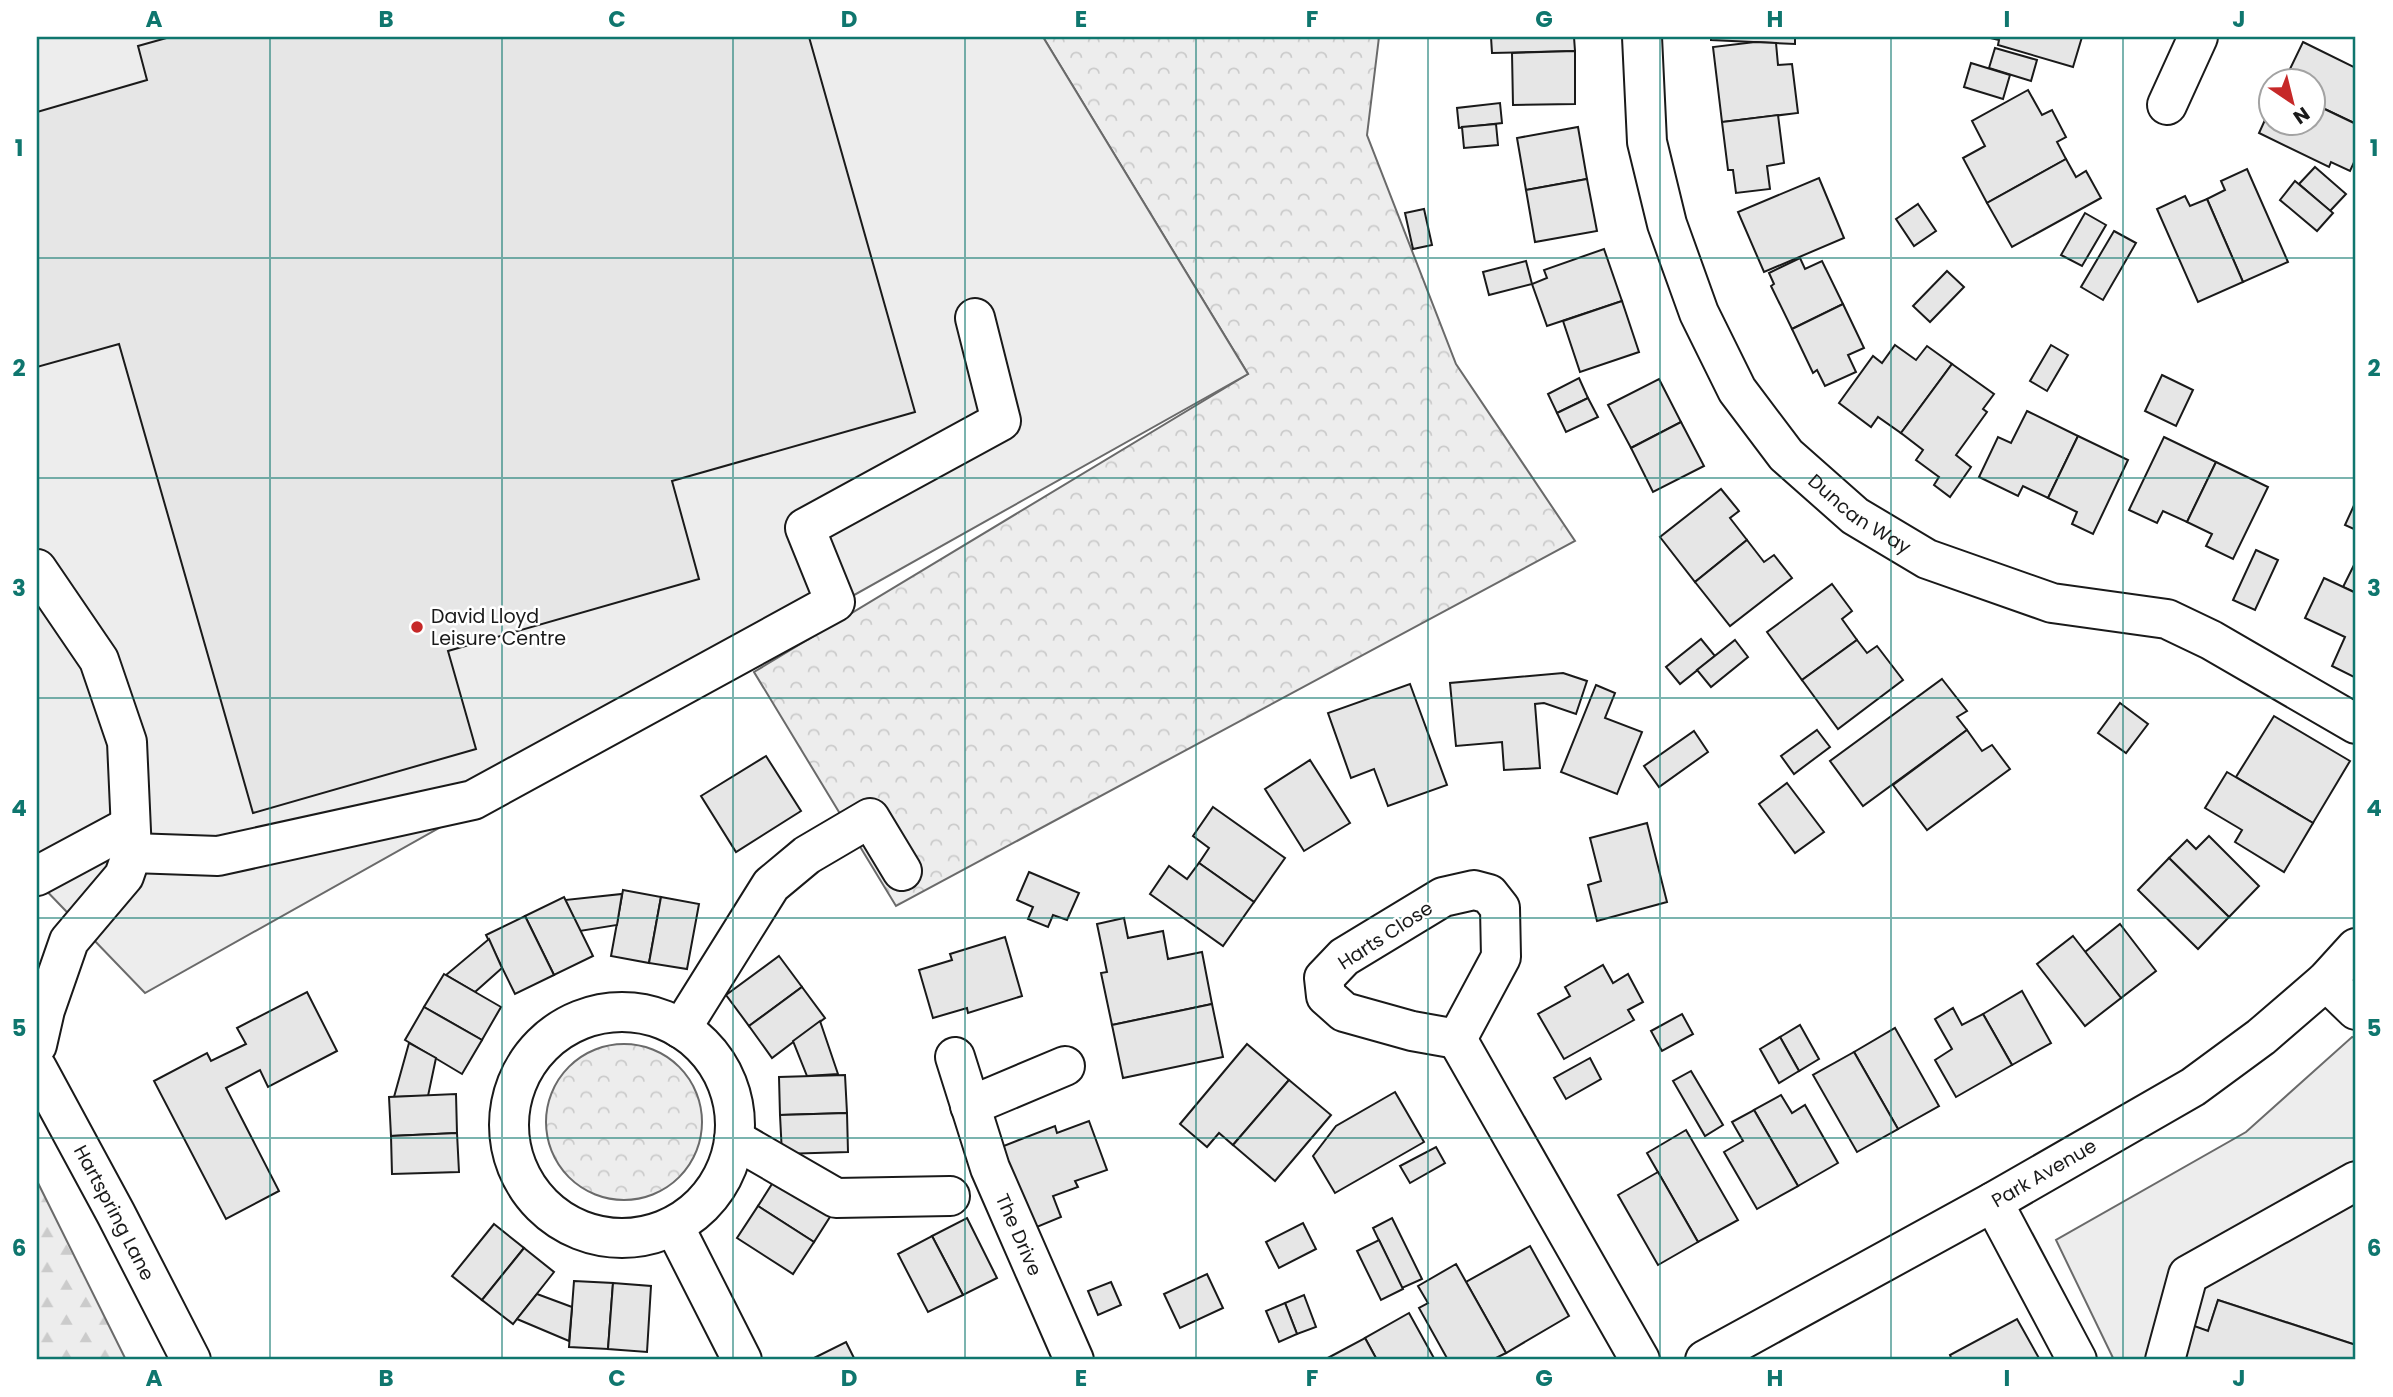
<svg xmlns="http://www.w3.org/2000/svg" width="2393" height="1397" font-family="Poppins,sans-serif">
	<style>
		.forest { fill: url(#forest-firs); stroke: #6a6a6a; stroke-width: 2 }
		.park { fill: url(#park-crowns); stroke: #6a6a6a; stroke-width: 2 }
		.built { fill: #ededed; stroke: #6a6a6a; stroke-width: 2 }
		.building { fill: #e6e6e6; stroke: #1a1a1a; stroke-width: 2 }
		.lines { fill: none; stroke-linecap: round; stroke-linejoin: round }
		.minor-casing { stroke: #1a1a1a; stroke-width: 42 }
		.major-casing { stroke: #1a1a1a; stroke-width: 42 }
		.minor { stroke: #fff; stroke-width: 38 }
		.major { stroke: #fff; stroke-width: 38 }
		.grid { fill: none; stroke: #0f766e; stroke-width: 2; stroke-opacity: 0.55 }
		.poi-dot { fill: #c62828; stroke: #fff; stroke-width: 2.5 }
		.labels { text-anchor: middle; stroke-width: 5; stroke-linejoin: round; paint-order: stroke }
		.street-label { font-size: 19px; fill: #1a1a1a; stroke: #fff }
		.poi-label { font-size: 19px; fill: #1a1a1a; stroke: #fff; text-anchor: start }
		.neatline { fill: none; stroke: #0f766e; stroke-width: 2.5 }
		.grid-label { font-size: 23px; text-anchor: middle; font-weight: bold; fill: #0f766e }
	</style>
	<defs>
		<pattern id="forest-firs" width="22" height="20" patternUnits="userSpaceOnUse" patternTransform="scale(1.75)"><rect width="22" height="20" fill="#ededed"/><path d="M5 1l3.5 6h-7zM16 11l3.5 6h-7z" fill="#cbcbcb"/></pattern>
		<pattern id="park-crowns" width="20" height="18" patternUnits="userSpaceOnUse" patternTransform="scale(1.75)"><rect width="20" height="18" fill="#ededed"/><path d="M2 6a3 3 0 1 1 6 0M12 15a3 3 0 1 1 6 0" fill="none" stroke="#cbcbcb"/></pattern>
	</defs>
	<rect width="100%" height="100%" fill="#fff"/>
	<polygon class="forest" points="37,1181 126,1360 37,1360"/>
	<g class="park">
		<polygon points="1043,37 1379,37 1367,135 1456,364 1575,541 896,906 754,672 1248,374"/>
		<circle cx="624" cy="1122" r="78"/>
	</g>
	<g class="built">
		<polygon points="37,37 1043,37 1248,374 145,993 37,881"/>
		<polygon points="2352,1037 2356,1038 2356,1345 2218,1300 2208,1331 2189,1325 2177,1360 2114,1360 2056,1240 2246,1132"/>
	</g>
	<g class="building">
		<polygon points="170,37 809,37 915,412 672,481 699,579 448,651 476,749 253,813 119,344 37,367 37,112 147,80 138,46"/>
		<polygon points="1491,37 1574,37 1575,51 1492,53"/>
		<polygon points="1711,37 1795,37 1795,44 1711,40"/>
		<polygon points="1986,37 2082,37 2073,67 1998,45 1999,40"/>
		<polygon points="1755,42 1776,43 1778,65 1792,64 1798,113 1722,122 1713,47"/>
		<polygon points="2303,42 2356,68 2356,124 2312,103 2312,80 2296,80 2298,75 2289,71"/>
		<polygon points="1995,48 2037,60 2031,81 1989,68"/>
		<polygon points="1575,51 1575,104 1513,105 1512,53"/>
		<polygon points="1971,63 2010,75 2003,99 1964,87"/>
		<polygon points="2028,90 2042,115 2052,110 2066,137 2057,142 2066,159 1987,203 1963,158 1985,146 1972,121"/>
		<polygon points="1500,103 1502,123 1459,128 1457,108"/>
		<polygon points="2312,103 2356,124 2356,158 2350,171 2331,162 2329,167 2259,133 2270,109 2270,122 2312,122"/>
		<polygon points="1778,115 1784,163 1767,166 1770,189 1736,193 1733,170 1728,170 1722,122"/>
		<polygon points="1496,124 1498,145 1464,148 1462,127"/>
		<polygon points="1578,127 1587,179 1526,190 1517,138"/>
		<polygon points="2066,159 2076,177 2086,171 2101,198 2012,247 1987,203"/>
		<polygon points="2315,167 2346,194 2330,211 2299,184"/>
		<polygon points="2247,169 2288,262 2243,282 2207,199 2225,190 2221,181"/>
		<polygon points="1819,178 1844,238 1764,272 1738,212"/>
		<polygon points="1587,179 1597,231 1535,242 1526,190"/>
		<polygon points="2295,181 2333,213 2317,231 2280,200"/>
		<polygon points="2185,196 2190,206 2207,199 2243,282 2198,302 2157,209"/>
		<polygon points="1918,204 1936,231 1914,246 1896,219"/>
		<polygon points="1424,209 1432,245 1413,249 1405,213"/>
		<polygon points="2085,213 2106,225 2082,266 2061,255"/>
		<polygon points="2114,231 2136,243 2103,300 2081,287"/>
		<polygon points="1604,249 1622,301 1547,326 1532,284 1547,278 1544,270"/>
		<polygon points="1800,258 1805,269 1822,261 1843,304 1792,329 1771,286 1774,284 1769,273"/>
		<polygon points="1526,261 1532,284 1489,295 1483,272"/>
		<polygon points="1947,271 1964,287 1930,322 1913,306"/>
		<polygon points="1622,301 1639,352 1580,372 1563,321"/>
		<polygon points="1843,304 1864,348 1848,355 1856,372 1825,386 1817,370 1813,373 1792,329"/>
		<polygon points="1895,345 1916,360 1927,346 1952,364 1901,433 1878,417 1871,427 1839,403 1873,356 1882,363"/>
		<polygon points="2051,345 2068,355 2047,391 2030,381"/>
		<polygon points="1952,364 1994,394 1983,409 1987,412 1956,455 1971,467 1950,497 1934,485 1939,477 1916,460 1923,450 1901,433"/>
		<polygon points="2162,375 2193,390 2176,426 2145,411"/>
		<polygon points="1579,378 1588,398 1557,413 1548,394"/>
		<polygon points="1659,379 1681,422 1631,448 1608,405"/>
		<polygon points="1588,398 1598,417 1566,432 1557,413"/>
		<polygon points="2027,411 2078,436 2048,498 2023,486 2018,496 1979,477 1998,437 2011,443"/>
		<polygon points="1681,422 1704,466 1653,492 1631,448"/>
		<polygon points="2078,436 2128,460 2093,534 2072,524 2077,512 2048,498"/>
		<polygon points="2164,437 2216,462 2187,522 2163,511 2157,523 2129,510"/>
		<polygon points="2216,462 2268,487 2233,559 2206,546 2212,534 2187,522"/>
		<polygon points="1721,489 1739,511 1730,518 1747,540 1695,582 1660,537"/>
		<polygon points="2356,501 2356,530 2345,525"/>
		<polygon points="1747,540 1764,562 1774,555 1792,578 1730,626 1695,582"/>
		<polygon points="2256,550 2278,560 2255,610 2233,600"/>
		<polygon points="2356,561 2356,593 2343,587"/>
		<polygon points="2324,578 2356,593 2356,678 2332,666 2345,637 2305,618"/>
		<polygon points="1832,584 1852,611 1842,619 1857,640 1802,680 1767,632"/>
		<polygon points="1701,639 1715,656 1680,684 1666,667"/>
		<polygon points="1735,640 1748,657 1711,687 1697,670"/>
		<polygon points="1857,640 1867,653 1877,646 1903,680 1838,729 1802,680"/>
		<polygon points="1563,673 1587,681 1576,714 1544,703 1535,704 1540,768 1504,770 1502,742 1456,746 1450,683"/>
		<polygon points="1942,679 1967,711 1957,717 1967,730 1863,806 1830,761"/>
		<polygon points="1410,684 1447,785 1388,806 1374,769 1351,778 1328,713"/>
		<polygon points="1596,685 1615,693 1605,718 1642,732 1617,794 1561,772"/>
		<polygon points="2120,703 2148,724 2126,753 2098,733"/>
		<polygon points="2274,716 2350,761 2313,823 2236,777"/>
		<polygon points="1817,730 1830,747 1794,774 1781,756"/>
		<polygon points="1967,730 1982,751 1992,745 2010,769 1927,830 1893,785"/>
		<polygon points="1694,731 1708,752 1659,787 1644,766"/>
		<polygon points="766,756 801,811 736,852 701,796"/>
		<polygon points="1310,760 1350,823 1304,851 1265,789"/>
		<polygon points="2227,772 2313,823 2284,872 2235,842 2242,830 2205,808"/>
		<polygon points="1787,783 1824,832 1795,853 1759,804"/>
		<polygon points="1213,807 1285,858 1254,902 1199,863 1209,848 1193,836"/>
		<polygon points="1647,823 1667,902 1597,921 1588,885 1601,881 1590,838"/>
		<polygon points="2209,836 2259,886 2229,917 2169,858 2187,840 2196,849"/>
		<polygon points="2169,858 2229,917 2198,949 2138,890"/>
		<polygon points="1199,863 1254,902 1223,946 1150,894 1169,866 1187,879"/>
		<polygon points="1029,872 1079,893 1067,920 1053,915 1048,927 1028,919 1033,907 1017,900"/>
		<polygon points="623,890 661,897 649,963 611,956"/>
		<polygon points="622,894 617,925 580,931 565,900"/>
		<polygon points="564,897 593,956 554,975 525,916"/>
		<polygon points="661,897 699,904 687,969 649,963"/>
		<polygon points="525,916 554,975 515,994 486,935"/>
		<polygon points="1124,918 1128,938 1163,931 1168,959 1202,952 1212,1004 1112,1025 1101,973 1107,972 1097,924"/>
		<polygon points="2120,924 2156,971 2121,998 2085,952"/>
		<polygon points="2073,936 2121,998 2085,1026 2037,964"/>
		<polygon points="1005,937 1022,996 968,1013 967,1008 933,1018 919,970 952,960 950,954"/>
		<polygon points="489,939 502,968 475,992 446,975"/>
		<polygon points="779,956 802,987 749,1026 726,995"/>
		<polygon points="1603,965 1613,983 1628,974 1643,1002 1628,1010 1634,1020 1564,1059 1538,1014 1570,996 1565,987"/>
		<polygon points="444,974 501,1007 482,1040 424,1007"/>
		<polygon points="802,987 825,1018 772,1058 749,1026"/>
		<polygon points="2022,991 2051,1043 2012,1065 1983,1014"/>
		<polygon points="307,992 337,1051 268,1087 260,1070 226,1088 279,1191 226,1219 154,1081 207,1053 211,1061 246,1044 237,1028"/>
		<polygon points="1212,1004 1223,1057 1123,1078 1112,1025"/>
		<polygon points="424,1007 482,1040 462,1074 405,1040"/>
		<polygon points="1953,1008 1962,1025 1983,1014 2012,1065 1956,1097 1935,1060 1952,1049 1935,1019"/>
		<polygon points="1682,1014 1693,1034 1662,1051 1651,1031"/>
		<polygon points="820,1021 838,1074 807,1076 793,1041"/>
		<polygon points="1800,1025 1819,1059 1799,1071 1780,1037"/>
		<polygon points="1895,1028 1939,1106 1898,1129 1854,1052"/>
		<polygon points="1780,1037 1799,1071 1779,1083 1760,1049"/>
		<polygon points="409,1043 436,1058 428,1096 394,1097"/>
		<polygon points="1247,1044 1289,1080 1233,1145 1219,1133 1207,1147 1180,1124"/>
		<polygon points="1854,1052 1898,1129 1857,1152 1813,1075"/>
		<polygon points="1590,1058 1601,1079 1566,1099 1554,1078"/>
		<polygon points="1691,1071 1723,1125 1705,1136 1673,1081"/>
		<polygon points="845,1075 847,1113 780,1115 779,1077"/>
		<polygon points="1289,1080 1331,1115 1275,1181 1233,1145"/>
		<polygon points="1395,1092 1424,1142 1335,1193 1313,1156 1336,1126"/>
		<polygon points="456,1094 457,1133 391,1136 389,1097"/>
		<polygon points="1781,1095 1792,1113 1805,1105 1838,1163 1798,1186 1754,1110"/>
		<polygon points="1754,1110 1798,1186 1757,1209 1724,1152 1743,1141 1732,1122"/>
		<polygon points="847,1113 848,1152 782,1154 780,1115"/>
		<polygon points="1089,1121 1107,1170 1075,1181 1078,1187 1053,1196 1061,1217 1032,1229 1001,1147 1055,1126 1057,1133"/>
		<polygon points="1686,1130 1738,1220 1698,1242 1647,1153"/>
		<polygon points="457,1133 459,1172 392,1174 391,1136"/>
		<polygon points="1436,1147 1445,1163 1410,1183 1400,1166"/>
		<polygon points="1658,1172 1698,1242 1658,1265 1618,1195"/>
		<polygon points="779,1173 835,1209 814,1242 758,1206"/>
		<polygon points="758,1206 814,1242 793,1274 737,1238"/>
		<polygon points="967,1218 997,1278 963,1295 932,1236"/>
		<polygon points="1392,1218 1422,1279 1402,1288 1373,1228"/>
		<polygon points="1303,1223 1316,1249 1279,1268 1266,1242"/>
		<polygon points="494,1224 524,1248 482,1300 452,1276"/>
		<polygon points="932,1236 963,1295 928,1312 898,1254"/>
		<polygon points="1379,1240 1403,1289 1381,1300 1357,1251"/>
		<polygon points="1530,1246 1569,1316 1506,1353 1466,1282"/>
		<polygon points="524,1248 554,1272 513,1324 482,1300"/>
		<polygon points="1456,1264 1506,1353 1492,1360 1448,1360 1419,1308 1428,1303 1418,1286"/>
		<polygon points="1207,1274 1223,1308 1180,1328 1164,1294"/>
		<polygon points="574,1281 613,1283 608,1349 569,1347"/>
		<polygon points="1111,1282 1121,1305 1098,1315 1088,1291"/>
		<polygon points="613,1283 651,1286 647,1352 608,1349"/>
		<polygon points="537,1294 572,1307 569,1341 517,1319"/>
		<polygon points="1304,1295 1316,1327 1297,1334 1285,1303"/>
		<polygon points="2218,1300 2356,1345 2356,1360 2177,1360 2189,1324 2208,1331"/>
		<polygon points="1285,1303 1297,1334 1279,1342 1266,1311"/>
		<polygon points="1409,1313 1435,1360 1377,1360 1365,1338"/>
		<polygon points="2017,1319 2040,1360 1952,1360 1950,1355"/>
		<polygon points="1365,1338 1377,1360 1324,1360"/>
		<polygon points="846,1342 855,1360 810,1360"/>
	</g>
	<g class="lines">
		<defs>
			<g id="minor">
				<path id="s1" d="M1642,37L1647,142L1667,224L1699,313L1737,390L1786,455L1855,516L1927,559L2052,603L2167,619L2211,640L2356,724"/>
				<polyline points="2167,105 2198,37"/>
				<polyline points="37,569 99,660 127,742 132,853 124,876 69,941 45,1010 37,1045"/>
				<polyline points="132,853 218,856 473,800 835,602 805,528 1001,421 975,318"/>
				<polyline points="37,876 130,826"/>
				<polygon points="1474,890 1489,894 1500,908 1501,957 1457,1039 1412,1031 1344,1012 1326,996 1324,978 1344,957 1443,897"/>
				<polyline points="2326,981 2356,1010"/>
				<circle cx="622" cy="1125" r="113"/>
				<polyline points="681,1029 771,885 807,855 870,818 902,871"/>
				<polyline points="1457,1039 1640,1360"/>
				<path id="s2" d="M955,1057L990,1168L1074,1360"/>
				<polyline points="970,1106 1065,1066"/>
				<polyline points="734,1139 836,1198 950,1196"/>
				<polyline points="1993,1202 2077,1360"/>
				<polyline points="674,1226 742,1360"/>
				<path id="s3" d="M1705,1360L1993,1202L2193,1087L2261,1037L2326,981L2356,948"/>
				<polyline points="2165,1360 2188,1275 2356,1181"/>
			</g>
			<g id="major">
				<path id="s4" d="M37,1068L116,1214L191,1360"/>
			</g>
		</defs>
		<use href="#minor" class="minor-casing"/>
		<use href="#major" class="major-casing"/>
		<use href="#minor" class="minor"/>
		<use href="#major" class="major"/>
	</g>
	<path class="grid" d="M270,37V1360M502,37V1360M733,37V1360M965,37V1360M1196,37V1360M1428,37V1360M1660,37V1360M1891,37V1360M2123,37V1360M37,258H2356M37,478H2356M37,698H2356M37,918H2356M37,1138H2356"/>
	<circle class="poi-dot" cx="417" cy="627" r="7"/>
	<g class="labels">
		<g class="street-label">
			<text dy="7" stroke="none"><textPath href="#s1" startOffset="546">Duncan Way</textPath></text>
			<text transform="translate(1385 935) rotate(-33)" y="7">Harts Close</text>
			<text dy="7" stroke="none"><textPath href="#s3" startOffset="387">Park Avenue</textPath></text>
			<text dy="7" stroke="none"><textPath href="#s4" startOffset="164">Hartspring Lane</textPath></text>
			<text dy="7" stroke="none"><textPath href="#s2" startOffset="189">The Drive</textPath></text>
		</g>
		<g class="poi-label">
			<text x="431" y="623">David Lloyd<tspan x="431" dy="22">Leisure Centre</tspan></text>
		</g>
	</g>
	<rect width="2393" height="1397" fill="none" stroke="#ffffff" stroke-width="77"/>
	<g transform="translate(2292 102) rotate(145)"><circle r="33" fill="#ffffff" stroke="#a3a3a3" stroke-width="2"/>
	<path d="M0-5L12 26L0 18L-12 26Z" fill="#c62828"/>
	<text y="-10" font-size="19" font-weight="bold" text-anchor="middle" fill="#1a1a1a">N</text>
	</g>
	<rect x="38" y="38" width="2316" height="1320" class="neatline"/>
	<g class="grid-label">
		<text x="154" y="27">A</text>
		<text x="386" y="27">B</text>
		<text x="617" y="27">C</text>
		<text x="849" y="27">D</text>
		<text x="1081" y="27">E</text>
		<text x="1312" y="27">F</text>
		<text x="1544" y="27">G</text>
		<text x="1775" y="27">H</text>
		<text x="2007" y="27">I</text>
		<text x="2239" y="27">J</text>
		<text x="19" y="156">1</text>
		<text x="2374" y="156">1</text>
		<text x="19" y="376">2</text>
		<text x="2374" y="376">2</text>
		<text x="19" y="596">3</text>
		<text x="2374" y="596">3</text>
		<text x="19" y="816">4</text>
		<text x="2374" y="816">4</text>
		<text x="19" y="1036">5</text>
		<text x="2374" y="1036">5</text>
		<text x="19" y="1256">6</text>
		<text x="2374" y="1256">6</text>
		<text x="154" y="1386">A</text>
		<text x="386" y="1386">B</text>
		<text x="617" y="1386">C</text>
		<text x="849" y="1386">D</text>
		<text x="1081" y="1386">E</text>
		<text x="1312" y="1386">F</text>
		<text x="1544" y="1386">G</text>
		<text x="1775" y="1386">H</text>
		<text x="2007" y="1386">I</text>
		<text x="2239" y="1386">J</text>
	</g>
</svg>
